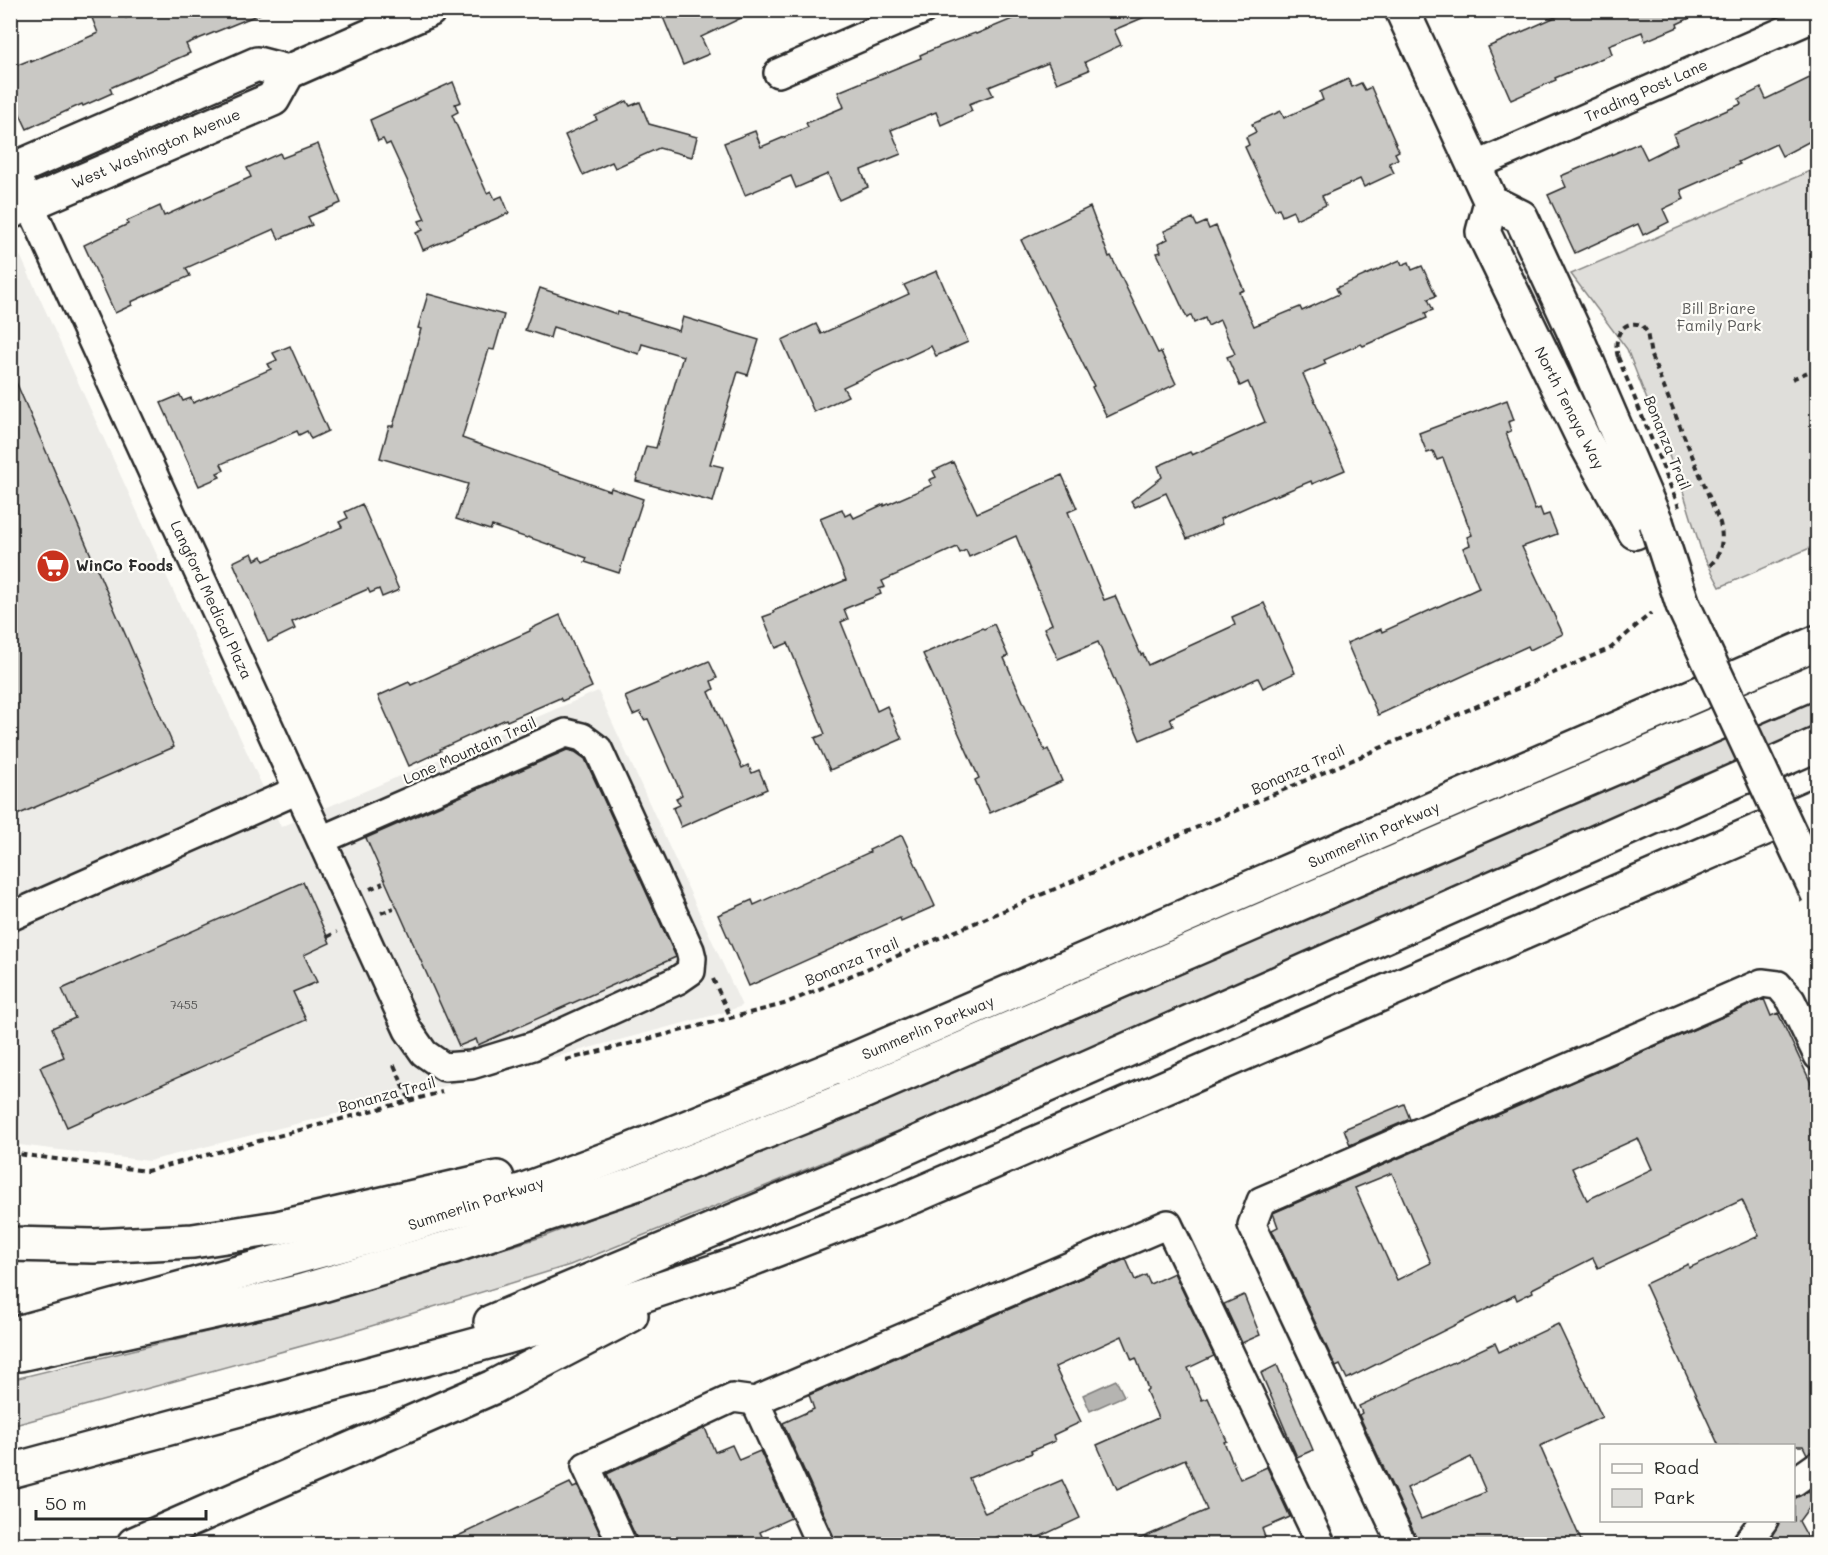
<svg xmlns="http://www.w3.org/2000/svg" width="1828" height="1555" font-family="Mali,sans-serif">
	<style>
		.built { fill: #edece8 }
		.green { fill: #dfdeda; stroke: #858482; stroke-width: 1.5 }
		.water { fill: #b5b4b1; stroke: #7e7d7b; stroke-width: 1.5 }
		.building { fill: #c9c8c4; stroke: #2b2b2b; stroke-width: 1.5; fill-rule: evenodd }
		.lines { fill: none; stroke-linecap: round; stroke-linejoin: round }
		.minor-casing { stroke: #2b2b2b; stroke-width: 32 }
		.major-casing { stroke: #2b2b2b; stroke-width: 38 }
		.highway-casing { stroke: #2b2b2b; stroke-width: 38 }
		.path { stroke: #2b2b2b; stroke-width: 4; stroke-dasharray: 6 4.5; stroke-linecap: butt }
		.minor { stroke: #fdfcf7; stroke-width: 27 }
		.major { stroke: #fdfcf7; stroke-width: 33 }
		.highway { stroke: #fdfcf7; stroke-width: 33 }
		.major-bridge-casing { stroke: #2b2b2b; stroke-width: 38; stroke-linecap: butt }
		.path-bridge { stroke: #2b2b2b; stroke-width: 4; stroke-dasharray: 6 4.5; stroke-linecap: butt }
		.major-bridge { stroke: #fdfcf7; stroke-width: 33 }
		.labels { text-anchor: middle; stroke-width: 4.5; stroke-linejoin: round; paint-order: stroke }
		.number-label { font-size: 12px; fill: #525251 }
		.street-label { font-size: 15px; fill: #2b2b2b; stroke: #fdfcf7 }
		.park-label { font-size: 15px; fill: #585857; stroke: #fdfcf7 }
		.poi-label { font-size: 15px; font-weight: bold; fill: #2b2b2b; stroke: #fdfcf7; text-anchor: start }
	</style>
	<rect width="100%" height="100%" fill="#fdfcf7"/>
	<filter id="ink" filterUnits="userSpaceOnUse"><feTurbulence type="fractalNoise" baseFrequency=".0167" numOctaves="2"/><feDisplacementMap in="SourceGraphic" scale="12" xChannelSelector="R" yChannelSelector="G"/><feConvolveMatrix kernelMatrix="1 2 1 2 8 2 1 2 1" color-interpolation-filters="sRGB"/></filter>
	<g filter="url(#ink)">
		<polygon class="built" points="11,251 21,257 281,827 598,691 742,1006 722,1013 395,1099 149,1161 11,1144"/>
		<g class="green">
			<polygon points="1817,168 1817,545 1720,587 1702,553 1683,491 1627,349 1571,274"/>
			<polygon points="1817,697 1817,729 1787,744 1640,804 997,1090 783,1179 570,1265 342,1335 11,1426 10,1380 268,1317 384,1285 545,1236 733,1164 997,1054"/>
		</g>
		<polygon class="water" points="1116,1380 1124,1396 1090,1411 1083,1395"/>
		<g class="building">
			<polygon points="109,10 123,10 126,18 143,10 267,11 186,44 190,53 110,88 112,93 83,106 82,104 27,129 10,93 10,68 30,60 31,62 98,33 92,18"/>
			<polygon points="660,10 758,10 701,37 709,54 683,65"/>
			<polygon points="1034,10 1159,11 1114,30 1121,45 1085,62 1089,70 1057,83 1048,63 989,87 993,95 969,104 972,111 941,125 936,112 891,130 901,154 861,170 868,187 839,200 828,174 796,188 791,176 745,195 724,143 755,131 761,147 808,127 806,123 844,107 838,92 921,58 920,55 943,45 975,33 976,34"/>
			<polygon points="1571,10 1707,10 1677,24 1678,27 1645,41 1642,32 1609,45 1612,54 1555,78 1556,80 1511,100 1488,47"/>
			<polygon points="1818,74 1818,137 1782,156 1776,144 1738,162 1740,164 1681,190 1684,199 1663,209 1669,222 1643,235 1638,224 1575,253 1548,195 1566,187 1561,176 1639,143 1647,159 1677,144 1673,134 1741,104 1739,99 1761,88 1766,99"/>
			<polygon points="1348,79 1352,87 1361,83 1365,90 1371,87 1399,151 1395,153 1398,159 1389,163 1394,173 1364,187 1360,179 1322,196 1326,205 1296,219 1293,211 1282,216 1279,208 1275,210 1255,169 1245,147 1249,145 1246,137 1256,132 1252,124 1281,111 1284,118 1323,100 1320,92"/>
			<polygon points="453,82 461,102 455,104 458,112 452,115 487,193 491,191 495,199 502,196 509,213 423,250 416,233 423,230 419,221 425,219 390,143 386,145 383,139 378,141 370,120"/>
			<polygon points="627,101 630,106 640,102 649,124 697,137 692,157 659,148 615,168 612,162 583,175 565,135 597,120 595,116"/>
			<polygon points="318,144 341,203 308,217 312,225 279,239 274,229 186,268 190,276 131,302 132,305 115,313 84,245 128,224 127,221 160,206 164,216 251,177 247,168 280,153 282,158"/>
			<polygon points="1090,207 1109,257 1111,256 1158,353 1161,352 1176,384 1107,417 1092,387 1094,386 1021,240"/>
			<polygon points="1193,218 1197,226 1206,222 1209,229 1216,226 1244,290 1239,292 1254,326 1300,307 1302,311 1339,294 1336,288 1400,260 1402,265 1409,262 1412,270 1422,266 1436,296 1428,299 1433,310 1425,313 1427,318 1363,346 1361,344 1324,360 1326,364 1303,374 1345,470 1312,484 1311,481 1273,497 1272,496 1220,519 1222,524 1187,539 1166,493 1135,507 1131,501 1162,477 1158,466 1190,452 1192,455 1265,422 1248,382 1240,386 1227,357 1235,354 1220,320 1208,326 1205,318 1194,323 1191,315 1187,318 1157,253 1161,252 1158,244 1168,239 1164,231"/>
			<polygon points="937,271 968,342 936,356 931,346 843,387 848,396 814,412 782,340 816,324 821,334 909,294 904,285"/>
			<polygon points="540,288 617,314 618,312 679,331 683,317 759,340 748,375 738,372 710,464 723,467 713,502 636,481 646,446 656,448 683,356 642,344 639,354 553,327 550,338 525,330"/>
			<polygon points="428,294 504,315 494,350 489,349 462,438 610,491 611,488 643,499 619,573 585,562 587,558 528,537 527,538 492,526 490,530 456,519 468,484 380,458 389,426 393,426 421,329 418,328"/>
			<polygon points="290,346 328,431 311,439 307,431 299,435 297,431 221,464 224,470 217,473 220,477 199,486 161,403 180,395 183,401 191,398 193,403 271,369 268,364 277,360 273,353"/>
			<polygon points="10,368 174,747 10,818"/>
			<polygon points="1507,400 1514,420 1508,422 1511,431 1506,433 1535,510 1540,508 1543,516 1549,514 1557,534 1522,547 1563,634 1530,650 1528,646 1378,715 1347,643 1381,629 1382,632 1479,588 1463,548 1470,545 1467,537 1472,535 1454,487 1443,458 1437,460 1433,451 1427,453 1419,433"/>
			<polygon points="953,462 977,513 1062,475 1077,508 1068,512 1104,600 1115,596 1141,655 1143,654 1148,665 1235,625 1232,617 1264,603 1295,673 1263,688 1258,678 1170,718 1173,726 1140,740 1098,642 1058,659 1044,628 1052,624 1016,536 969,557 966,550 960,553 957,547 882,581 885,587 879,589 881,594 844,609 848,619 841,622 877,711 887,706 902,739 830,770 815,738 825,734 788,643 776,648 763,617 774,613 773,611 846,580 820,518 842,509 845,516 851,513 854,518 884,504 884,506 932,485 929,480 936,477 933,471"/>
			<polygon points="362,504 399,590 382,597 379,589 370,593 368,589 292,622 295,629 268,642 233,562 252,553 255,560 262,556 264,561 342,527 339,522 348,518 345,512"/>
			<polygon points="560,615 592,687 562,701 560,698 507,721 506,719 440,749 441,751 409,766 378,696 409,682 411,685 530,631 530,629"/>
			<polygon points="994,624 1008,656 1004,658 1045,751 1048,749 1062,781 990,813 975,780 979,778 923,654 982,628 984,629"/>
			<polygon points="709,661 717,678 711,681 714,689 709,692 742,768 748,765 752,773 759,770 767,789 681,827 673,808 680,805 676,798 682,795 648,719 644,720 640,712 633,715 625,697"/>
			<polygon points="567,750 575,752 585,759 676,957 478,1045 476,1039 459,1046 366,838"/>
			<polygon points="902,835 935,906 901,921 900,918 749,986 718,915 752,900 754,905 870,852 869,850"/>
			<polygon points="303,882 330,943 304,955 317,982 293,992 306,1020 67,1127 40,1067 64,1057 52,1028 75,1018 62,989"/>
			<path d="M1764,999L1771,1016L1778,1013L1818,1098V1449L1807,1454L1803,1446H1719L1645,1284L1688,1264L1689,1268L1759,1236L1742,1200L1598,1268L1593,1258L1532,1289L1533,1292L1517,1300L1515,1295L1347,1379L1340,1365L1336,1367L1272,1230L1278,1227L1273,1213ZM1638,1138L1652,1169L1587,1200L1572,1168ZM1392,1173L1431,1263L1397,1280L1355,1188Z"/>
			<polygon points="1404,1104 1410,1119 1350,1145 1344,1129"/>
			<polygon points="1126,1259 1135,1280 1146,1275 1150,1284 1174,1273 1214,1356 1188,1368 1202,1400 1208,1398 1227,1441 1224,1442 1240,1479 1267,1467 1290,1517 1262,1529 1268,1545 1125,1545 1207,1510 1185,1459 1117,1489 1097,1445 1158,1418 1146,1391 1148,1389 1136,1358 1132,1360 1122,1336 1055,1367 1081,1422 1053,1435 1055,1441 1031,1451 1032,1453 969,1478 985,1513 1062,1480 1080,1518 1022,1545 1003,1545 999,1536 978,1545 836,1545 834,1537 783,1423 814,1409 809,1395"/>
			<polygon points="1244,1295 1260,1335 1242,1343 1224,1304"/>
			<path d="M1558,1324L1602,1417L1540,1446L1583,1545H1418L1416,1537L1359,1415L1362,1413L1359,1406L1495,1343L1499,1352ZM1471,1457L1486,1492L1421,1519L1407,1488Z"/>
			<polygon points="1277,1365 1313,1450 1297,1457 1261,1373"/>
			<polygon points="705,1428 715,1452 732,1445 739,1460 760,1451 791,1518 760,1532 766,1545 638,1545 636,1537 607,1474"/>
			<polygon points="570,1483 573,1488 578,1486 605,1545 439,1545"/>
			<polygon points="1808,1491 1816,1498 1799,1521 1812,1545 1782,1545 1772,1536 1780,1521 1794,1521 1794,1499"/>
		</g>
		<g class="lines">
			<defs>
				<g id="minor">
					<polyline points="778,73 923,10"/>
					<polyline points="1475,166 1818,16"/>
					<polyline points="14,170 408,1030 424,1053 444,1067 471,1065 533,1046 678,980 691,971 692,958 690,950 598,749 582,737 566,733 321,840"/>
					<polyline points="10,917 298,790"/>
					<polyline points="755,1401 820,1544"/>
					<polyline points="1794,1482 1818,1465"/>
					<polyline points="622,1544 586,1466 733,1398 755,1401 1168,1224 1321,1544"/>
					<polyline points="1402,1544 1252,1225 1261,1201 1762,983 1778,985 1791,1000 1818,1056"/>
					<polyline points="1746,1544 1764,1520"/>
				</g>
				<g id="major">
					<polyline points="1402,10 1491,202 1521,217 1572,327 1656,522"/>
					<polyline points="10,171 257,64 288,72 429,10"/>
					<polyline points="1491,202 1483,232 1584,440 1635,532"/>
					<polyline points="10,212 273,99 288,72"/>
				</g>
				<g id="highway">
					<polyline points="10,1244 94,1246 193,1241 277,1228 497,1178"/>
					<polyline points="491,1322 858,1169 1818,744"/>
					<polyline points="10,1335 377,1235 524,1190 626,1152 834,1068 1818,642"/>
					<polyline points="20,1354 257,1302 302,1291 454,1246 638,1183 844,1100 1818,680"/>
					<polyline points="10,1471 506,1337 585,1314 746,1261 914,1196 1818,805"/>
					<polyline points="134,1544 493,1387 631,1315"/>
				</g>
			</defs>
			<use href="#minor" class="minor-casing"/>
			<use href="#major" class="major-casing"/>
			<use href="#highway" class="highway-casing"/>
			<g class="path">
				<polyline points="10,120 19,138"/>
				<path d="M1618,357C1613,340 1620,318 1642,325L1647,332L1651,356L1720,523C1724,540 1722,556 1707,568"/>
				<polyline points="1792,379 1810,371"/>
				<polyline points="370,889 383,883"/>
				<polyline points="381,913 394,908"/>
				<polyline points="327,937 337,932"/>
				<polyline points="713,979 731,1018"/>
				<polyline points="566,1060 784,1004 1057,888 1611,648 1651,613"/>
				<polyline points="394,1065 410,1101"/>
				<polyline points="10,1153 147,1171 442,1092"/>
			</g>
			<use href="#minor" class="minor"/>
			<use href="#major" class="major"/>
			<use href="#highway" class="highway"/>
			<defs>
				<polyline id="major-bridge" points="1656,522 1683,605 1818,894"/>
			</defs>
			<use href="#major-bridge" class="major-bridge-casing"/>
			<polyline class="path-bridge" points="1618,357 1679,507"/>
			<use href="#major-bridge" class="major-bridge"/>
		</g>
	</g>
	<defs>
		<symbol id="supermarket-disc" viewBox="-11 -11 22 22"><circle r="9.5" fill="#c8321e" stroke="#fdfcf7"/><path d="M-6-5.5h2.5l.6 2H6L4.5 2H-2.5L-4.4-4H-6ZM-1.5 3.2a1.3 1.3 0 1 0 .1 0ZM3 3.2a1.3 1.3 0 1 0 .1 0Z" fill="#fff"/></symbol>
	</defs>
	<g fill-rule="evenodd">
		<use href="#supermarket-disc" x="34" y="547" width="38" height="38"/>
	</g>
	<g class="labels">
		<g class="number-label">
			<text x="184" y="1009">7455</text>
		</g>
		<g class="street-label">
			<text transform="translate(1646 91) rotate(-24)" y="5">Trading Post Lane</text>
			<text transform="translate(156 149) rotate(-23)" y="5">West Washington Avenue</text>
			<text transform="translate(1569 408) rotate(63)" y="5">North Tenaya Way</text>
			<text transform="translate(1667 443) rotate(68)" y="5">Bonanza Trail</text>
			<text transform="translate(211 600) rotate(65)" y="5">Langford Medical Plaza</text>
			<text transform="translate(470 751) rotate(-24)" y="5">Lone Mountain Trail</text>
			<text transform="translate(1298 770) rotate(-24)" y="5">Bonanza Trail</text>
			<text transform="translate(1374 835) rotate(-24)" y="5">Summerlin Parkway</text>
			<text transform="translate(852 962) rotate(-23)" y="5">Bonanza Trail</text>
			<text transform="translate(928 1028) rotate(-23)" y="5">Summerlin Parkway</text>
			<text transform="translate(387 1095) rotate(-15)" y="5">Bonanza Trail</text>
			<text transform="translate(476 1204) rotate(-18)" y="5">Summerlin Parkway</text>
		</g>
		<g class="park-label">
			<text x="1719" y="314">Bill Briare<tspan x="1719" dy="17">Family Park</tspan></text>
		</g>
		<g class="poi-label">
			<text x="76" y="571">WinCo Foods</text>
		</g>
	</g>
	<rect width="1828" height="1555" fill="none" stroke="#fdfcf7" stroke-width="36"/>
	<rect x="18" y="18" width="1792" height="1519" fill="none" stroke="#2b2b2b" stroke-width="2" filter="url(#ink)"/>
	<rect x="1600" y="1444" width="195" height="78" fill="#fdfcf7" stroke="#a9a8a5" stroke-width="1.5"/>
	<rect x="1612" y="1464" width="30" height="9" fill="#fdfcf7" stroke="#a9a8a5" stroke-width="1.5"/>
	<text x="1654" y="1474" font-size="18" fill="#2b2b2b">Road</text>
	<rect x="1612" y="1489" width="30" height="18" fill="#dfdeda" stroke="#a9a8a5" stroke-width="1.5"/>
	<text x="1654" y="1504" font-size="18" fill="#2b2b2b">Park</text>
	<path d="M36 1510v9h170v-9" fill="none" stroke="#2b2b2b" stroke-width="3"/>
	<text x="45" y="1510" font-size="18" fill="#2b2b2b" stroke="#fdfcf7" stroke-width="4.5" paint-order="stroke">50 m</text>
</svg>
